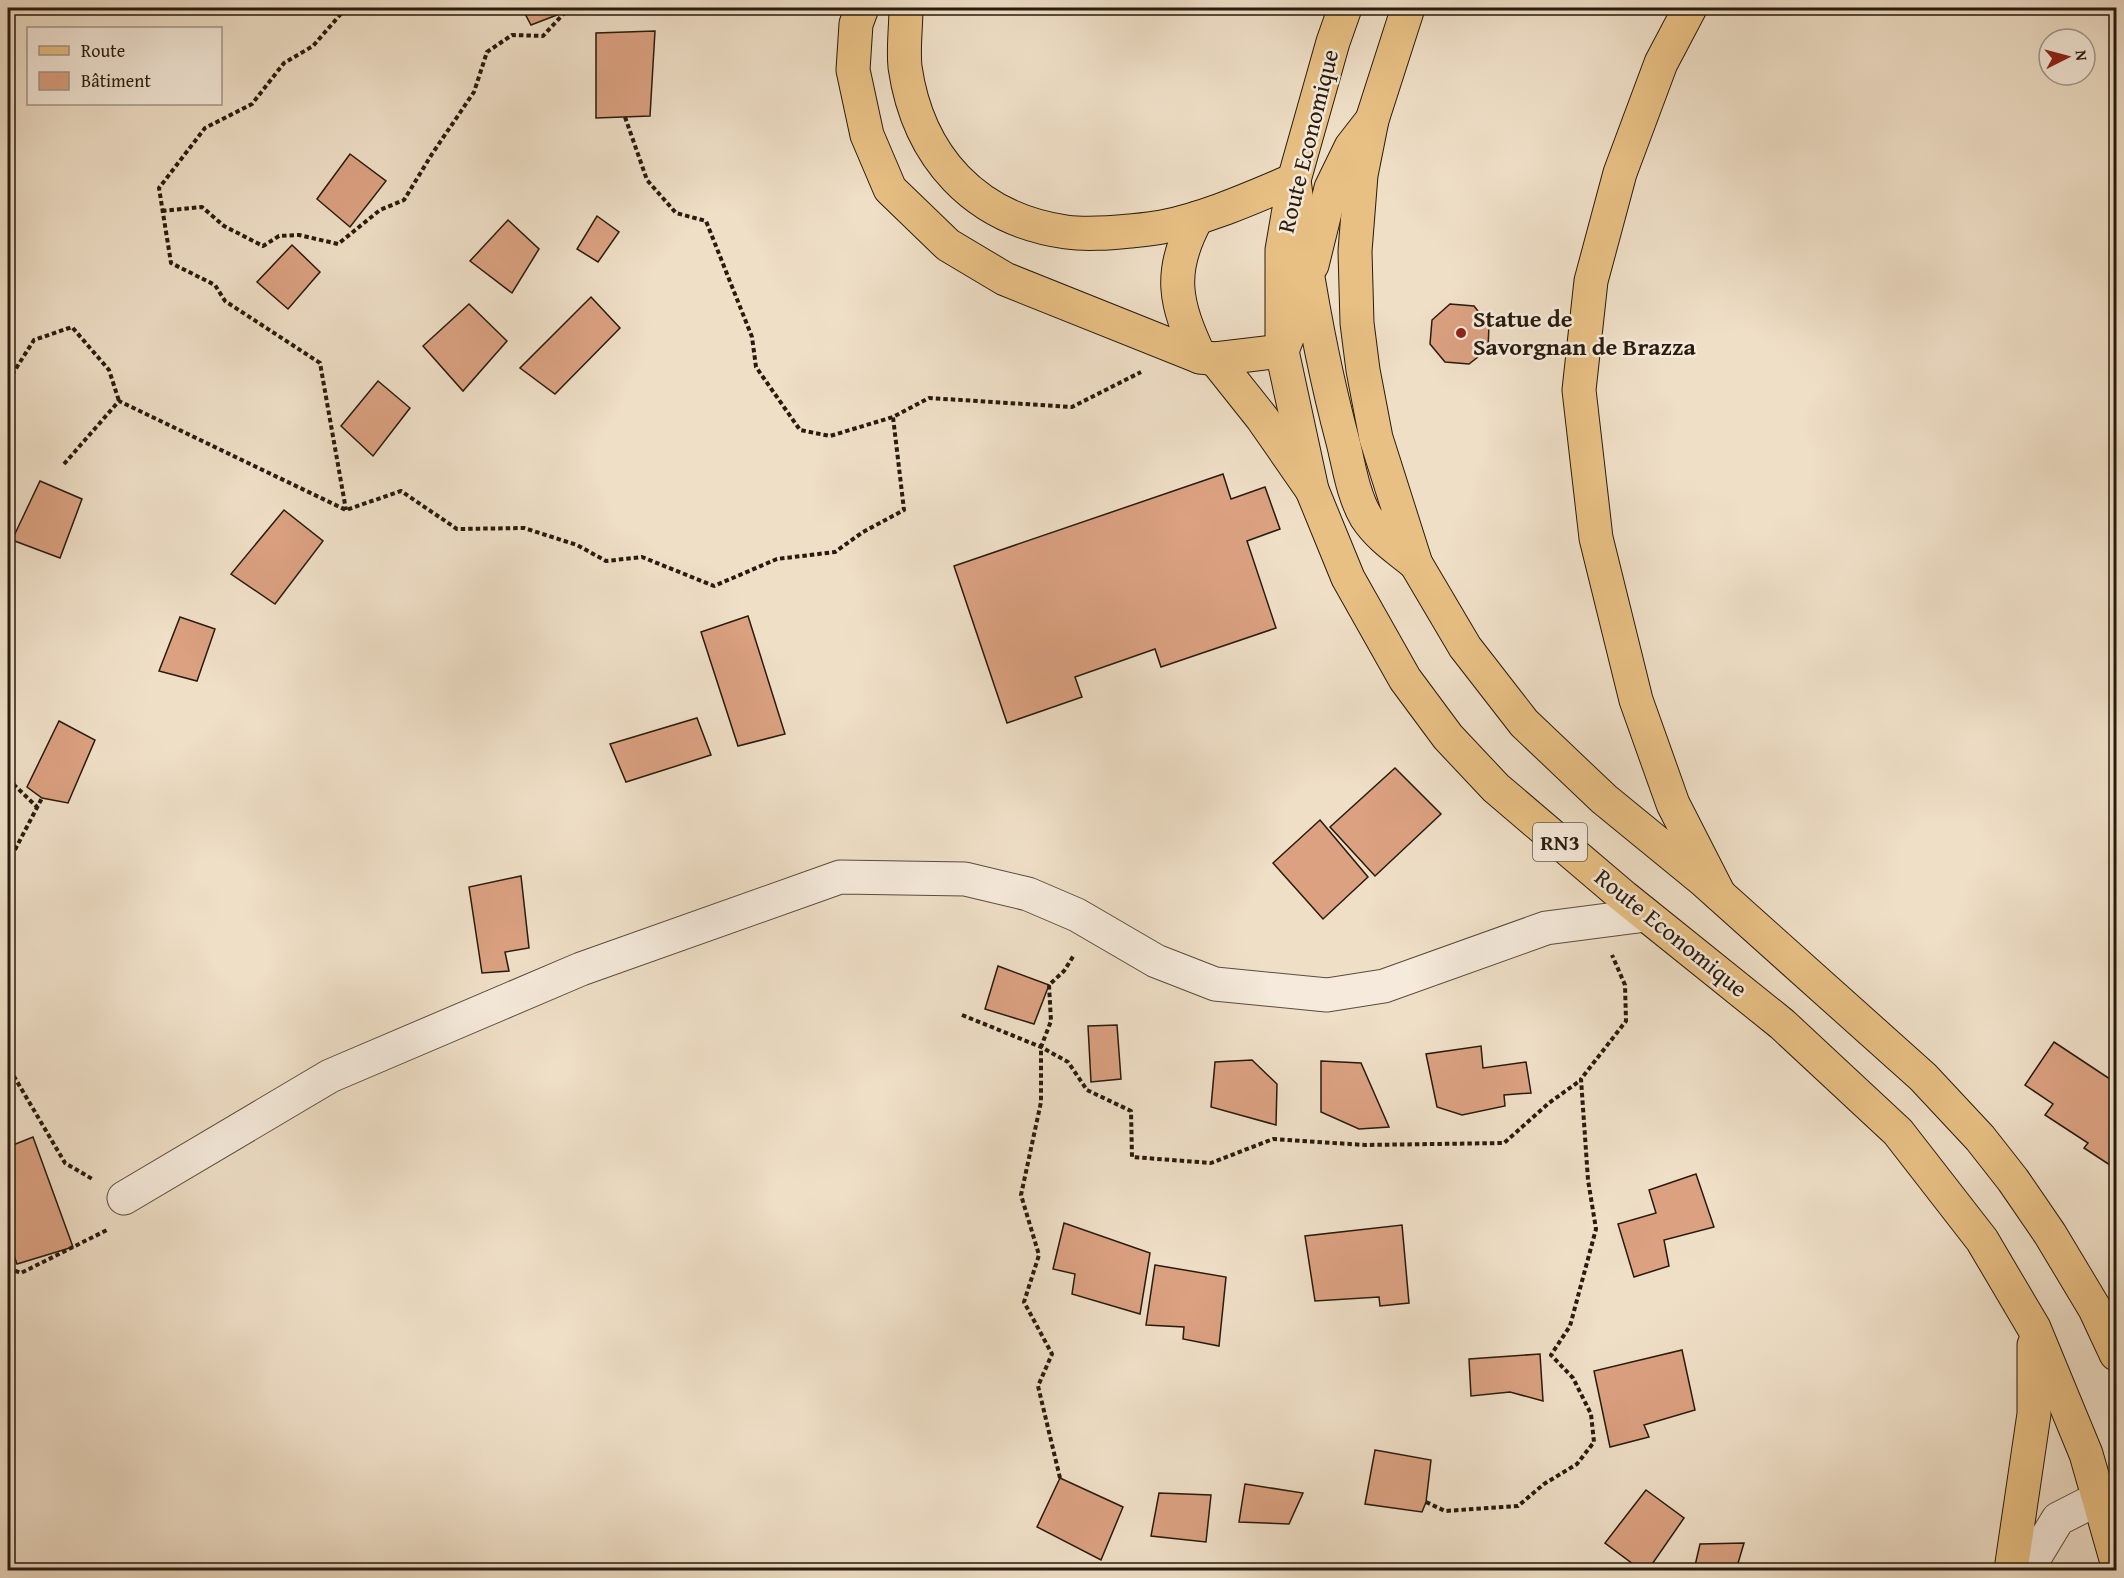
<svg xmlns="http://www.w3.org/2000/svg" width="2124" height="1578" font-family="'Gentium Book Plus',serif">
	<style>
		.building { fill: #dba181; stroke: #281b0d; stroke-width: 1.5 }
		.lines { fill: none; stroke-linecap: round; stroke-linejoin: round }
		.minor-casing { stroke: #5a4c3c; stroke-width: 35 }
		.major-casing { stroke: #281b0d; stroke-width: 35 }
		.highway-casing { stroke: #281b0d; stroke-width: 35 }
		.path { stroke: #281b0d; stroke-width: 4; stroke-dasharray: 4.5 3; stroke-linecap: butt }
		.minor { stroke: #f5eadb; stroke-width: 33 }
		.major { stroke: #e8c084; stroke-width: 33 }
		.highway { stroke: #e8c084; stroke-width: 33 }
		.poi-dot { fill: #8f2418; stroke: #f5eadb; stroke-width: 2 }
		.labels { text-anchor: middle; stroke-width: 5; stroke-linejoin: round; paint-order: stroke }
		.shield { fill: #f5eadb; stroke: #66594b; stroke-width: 1.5 }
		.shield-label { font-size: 22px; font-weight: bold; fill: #281b0d }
		.street-label { font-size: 24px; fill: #281b0d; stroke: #f5eadb }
		.poi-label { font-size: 24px; font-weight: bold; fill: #281b0d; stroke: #f5eadb; text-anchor: start }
	</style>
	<rect width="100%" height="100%" fill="#efdfc7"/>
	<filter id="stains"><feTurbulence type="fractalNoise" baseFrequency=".00333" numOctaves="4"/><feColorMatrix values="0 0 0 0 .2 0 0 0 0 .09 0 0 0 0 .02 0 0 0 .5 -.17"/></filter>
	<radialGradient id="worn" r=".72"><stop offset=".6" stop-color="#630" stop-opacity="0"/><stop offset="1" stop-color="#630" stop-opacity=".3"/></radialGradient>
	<g class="building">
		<polygon points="522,8 575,8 531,25"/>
		<polygon points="655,31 650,116 596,118 596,33"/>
		<polygon points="350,154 386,181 350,227 317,199"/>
		<polygon points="597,216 619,232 598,262 577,249"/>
		<polygon points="508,220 539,249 512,293 470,261"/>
		<polygon points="292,245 320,272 288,309 257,282"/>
		<polygon points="591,297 620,328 555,394 520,368"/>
		<polygon points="469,304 507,341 463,391 423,346"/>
		<polygon points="1450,304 1474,306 1489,325 1488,349 1469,364 1445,362 1430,344 1432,320"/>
		<polygon points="378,381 410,408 373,456 341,426"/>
		<polygon points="1223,474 1231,499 1265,487 1280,529 1247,541 1276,628 1161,667 1155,649 1075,677 1082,697 1007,723 954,566"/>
		<polygon points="40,481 82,499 60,558 12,540"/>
		<polygon points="284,510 323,541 275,604 231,574"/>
		<polygon points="748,616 785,734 738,746 701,632"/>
		<polygon points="180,617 215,629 197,681 159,671"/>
		<polygon points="697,718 711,755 626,782 610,744"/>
		<polygon points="59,721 95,740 68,803 42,798 27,787"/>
		<polygon points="1395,768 1441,814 1375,876 1330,827"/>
		<polygon points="1320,820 1368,877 1323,919 1273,863"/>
		<polygon points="521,876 529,948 505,952 509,971 482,973 469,887"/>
		<polygon points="998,966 1049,985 1034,1024 985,1009"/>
		<polygon points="1117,1025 1121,1079 1091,1082 1088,1026"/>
		<polygon points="2054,1042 2116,1083 2116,1169 2084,1148 2088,1143 2045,1115 2053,1104 2025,1085"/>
		<polygon points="1481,1046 1483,1068 1526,1062 1531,1093 1504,1095 1505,1106 1462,1115 1437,1107 1426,1054"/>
		<polygon points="1252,1060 1277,1084 1276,1125 1211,1107 1215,1062"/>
		<polygon points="1321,1061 1361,1063 1389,1127 1359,1129 1321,1112"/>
		<polygon points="33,1137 73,1247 17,1264 8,1239 8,1147"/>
		<polygon points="1696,1174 1714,1227 1664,1240 1669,1266 1634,1277 1618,1224 1656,1213 1649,1190"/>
		<polygon points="1064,1223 1150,1253 1140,1314 1072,1294 1075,1274 1053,1269"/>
		<polygon points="1402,1225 1409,1303 1380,1306 1379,1297 1315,1301 1305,1236"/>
		<polygon points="1155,1265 1226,1277 1219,1346 1183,1339 1184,1327 1146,1325"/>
		<polygon points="1682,1350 1695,1410 1644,1425 1649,1437 1610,1447 1594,1371"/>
		<polygon points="1540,1354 1543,1401 1510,1392 1471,1396 1469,1359"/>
		<polygon points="1375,1450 1431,1460 1426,1502 1422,1512 1365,1504"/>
		<polygon points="1060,1478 1123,1507 1101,1560 1037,1527"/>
		<polygon points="1245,1484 1303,1493 1289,1524 1239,1522"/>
		<polygon points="1646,1490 1684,1518 1648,1570 1641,1570 1605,1543"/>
		<polygon points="1159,1493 1211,1495 1206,1542 1151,1536"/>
		<polygon points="1744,1543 1736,1570 1694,1570 1700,1544"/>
	</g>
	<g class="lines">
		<defs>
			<g id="minor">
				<polyline points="124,1198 330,1076 581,969 840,877 965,879 1028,894 1077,915 1156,961 1215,984 1327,995 1384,986 1546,928 1646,915"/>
				<polyline points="2027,1570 2058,1519 2099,1498 2116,1499"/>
			</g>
			<g id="major">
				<polyline points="862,8 856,24 853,70 867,135 890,189 948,245 1005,279 1200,357 1215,359 1282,351 1292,325"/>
				<path d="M906,8C906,27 903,48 905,67C918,157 975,219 1066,232C1087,235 1109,233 1130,231C1140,230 1151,229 1162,227C1207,218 1251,198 1294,180C1305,269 1320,356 1343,442C1349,466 1353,495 1366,517C1379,537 1398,549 1416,564"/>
				<polyline points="1690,8 1661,63 1620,173 1591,281 1579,390 1596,538 1636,700 1673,804 1719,894"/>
				<path d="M1197,218C1167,272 1175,304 1200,357"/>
				<polyline points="1312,265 1331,188 1351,147 1372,120"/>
				<polyline points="1215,359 1262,418 1312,490"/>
			</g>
			<g id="highway">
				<polyline points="1345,8 1333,42 1294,180 1282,250 1282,351 1312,490 1348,578 1405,679 1448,737 1496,788 1624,897 1782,1024 1898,1132 1982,1240 2034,1328 2086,1454 2116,1559"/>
				<polyline points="1408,8 1372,120 1361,175 1355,251 1357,323 1363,370 1376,438 1416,564 1465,647 1524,723 1604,799 1703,880 1923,1077 1980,1138 2013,1180 2050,1234 2095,1309 2116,1354"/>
				<polyline points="2011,1570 2034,1414 2034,1345"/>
			</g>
		</defs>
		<use href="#minor" class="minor-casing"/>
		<use href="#major" class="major-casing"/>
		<use href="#highway" class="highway-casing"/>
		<g class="path">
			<polyline points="346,8 313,46 284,63 252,104 205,128 159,188 171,263 215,285 225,301 320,363 346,510"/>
			<polyline points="625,117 647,180 676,213 706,221 752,337 756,367 800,430 830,436 893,417"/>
			<polyline points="162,211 202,207 224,226 263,246 279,236 299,235 338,244 380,210 404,200 432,154 474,92 487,52 512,35 543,36 567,10"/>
			<polyline points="8,381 34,340 72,327 109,370 119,401"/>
			<polyline points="64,464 119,401 346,510 401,491 457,529 524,528 577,545 606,561 642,557 714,586 777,559 835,552 863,532 904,510 893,417 929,398 1072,407 1141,372"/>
			<polyline points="8,779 37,807"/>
			<polyline points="8,863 42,798"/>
			<polyline points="962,1015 1041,1047 1068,1062 1087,1090 1131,1111 1132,1157 1211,1163 1273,1139 1365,1145 1504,1143 1549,1103 1581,1080"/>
			<polyline points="8,1037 12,1073"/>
			<polyline points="8,1072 12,1073 65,1163 94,1180"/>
			<polyline points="8,1268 21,1273 109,1229"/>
			<polyline points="1060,1478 1038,1386 1052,1354 1024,1302 1039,1255 1021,1195 1041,1102 1041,1047 1051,1021 1049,985 1064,971 1074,955"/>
			<polyline points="1426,1502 1445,1511 1518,1506 1544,1484 1577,1464 1594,1442 1591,1414 1573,1378 1551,1355 1570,1326 1596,1229 1588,1180 1581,1079 1626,1021 1625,985 1612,955"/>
		</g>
		<use href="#minor" class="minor"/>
		<use href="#major" class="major"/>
		<use href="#highway" class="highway"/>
	</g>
	<circle class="poi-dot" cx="1461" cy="333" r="6"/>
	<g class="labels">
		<rect class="shield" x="1533" y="823" width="54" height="38" rx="4.5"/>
		<g class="shield-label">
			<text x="1560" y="850">RN3</text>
		</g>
		<g class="street-label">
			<text transform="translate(1308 141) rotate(-76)" y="8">Route Economique</text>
			<text transform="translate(1671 933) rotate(39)" y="8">Route Economique</text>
		</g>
		<g class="poi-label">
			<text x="1473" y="327">Statue de<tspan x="1473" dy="28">Savorgnan de Brazza</tspan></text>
		</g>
	</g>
	<rect width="2124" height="1578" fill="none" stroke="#efdfc7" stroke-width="30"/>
	<rect x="9" y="9" width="2106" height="1560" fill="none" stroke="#281b0d" stroke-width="3"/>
	<rect x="15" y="15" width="2094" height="1548" fill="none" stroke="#281b0d" stroke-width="1.5"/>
	<rect x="27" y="27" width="195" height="78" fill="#f5eadb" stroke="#a39789" stroke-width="1.5"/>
	<rect x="39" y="46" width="30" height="9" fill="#e8c084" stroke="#a39789" stroke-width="1.5"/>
	<text x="81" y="57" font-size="18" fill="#281b0d">Route</text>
	<rect x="39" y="72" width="30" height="18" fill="#dba181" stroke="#a39789" stroke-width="1.5"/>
	<text x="81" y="87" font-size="18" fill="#281b0d">Bâtiment</text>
	<g transform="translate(2067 57) rotate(84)"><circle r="28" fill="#f5eadb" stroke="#a39789" stroke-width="1.5"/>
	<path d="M0-4.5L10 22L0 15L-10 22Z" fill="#8f2418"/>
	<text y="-9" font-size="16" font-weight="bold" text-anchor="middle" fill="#281b0d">N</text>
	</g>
	<rect width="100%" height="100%" filter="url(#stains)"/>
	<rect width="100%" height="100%" fill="url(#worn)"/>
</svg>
